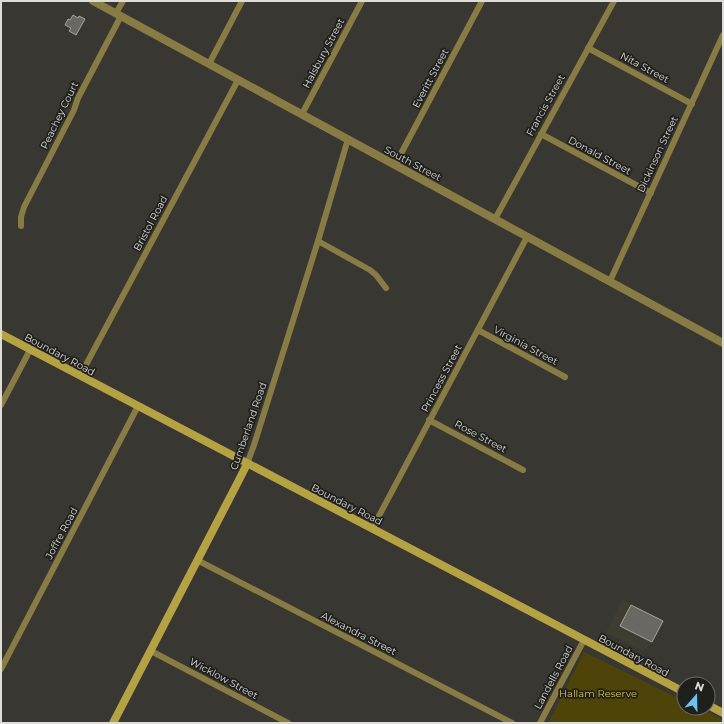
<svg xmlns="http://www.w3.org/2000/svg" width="724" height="724" font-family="Montserrat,sans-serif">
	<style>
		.built { fill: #3f3d31 }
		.green { fill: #4e440a }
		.building { fill: #696862; stroke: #a5a49d }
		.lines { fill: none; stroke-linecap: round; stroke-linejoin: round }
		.minor { stroke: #887c44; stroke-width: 6 }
		.tertiary { stroke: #887c44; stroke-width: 8 }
		.secondary { stroke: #b5a242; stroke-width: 8 }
		.labels { text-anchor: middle; stroke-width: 3.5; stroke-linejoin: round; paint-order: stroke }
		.street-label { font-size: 10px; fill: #dddcd9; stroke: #1f1f1c }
		.park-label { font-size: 10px; fill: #ddc448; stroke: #1f1f1c }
	</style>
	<rect width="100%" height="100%" fill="#383732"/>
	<polygon class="built" points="622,600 663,621 652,642 643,651 606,633"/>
	<polygon class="green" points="584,652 684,701 684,708 699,708 723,720 723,723 548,723"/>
	<g class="building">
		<polygon points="73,15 78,18 79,16 85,19 76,35 69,31 71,28 65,25 68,19 70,20"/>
		<polygon points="631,605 663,621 652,642 620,626"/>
	</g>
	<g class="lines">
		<g class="minor">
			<polyline points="116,13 123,1"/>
			<polyline points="588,48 692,104"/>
			<polyline points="209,64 242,1"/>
			<polyline points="302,114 362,1"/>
			<polyline points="541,134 651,193"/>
			<polyline points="395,165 482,1"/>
			<polyline points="495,219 614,1"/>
			<polyline points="21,226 21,217 24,207 74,110 78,98 121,16"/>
			<polyline points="318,241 370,270 376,275 386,288"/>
			<polyline points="610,281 723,35"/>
			<polyline points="478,330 565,377"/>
			<polyline points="80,376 238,80"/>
			<polyline points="1,405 30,350"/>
			<polyline points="429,420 523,470"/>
			<polyline points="247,464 254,445 318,241 348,139"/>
			<polyline points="372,529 527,237"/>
			<polyline points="197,560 512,723"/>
			<polyline points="151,651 288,723"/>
			<polyline points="1,669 138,406"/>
			<polyline points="540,723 584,640"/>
		</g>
		<polyline class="tertiary" points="93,1 723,343"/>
		<g class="secondary">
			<polyline points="1,334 684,692"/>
			<polyline points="708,705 723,713"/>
			<polyline points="113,723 239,480 247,464"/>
		</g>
	</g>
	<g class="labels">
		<g class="street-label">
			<text transform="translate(323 53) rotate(-62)" y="4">Halsbury Street</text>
			<text transform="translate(645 67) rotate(28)" y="4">Nita Street</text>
			<text transform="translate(430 78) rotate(-62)" y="4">Everitt Street</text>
			<text transform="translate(545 105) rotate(-61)" y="4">Francis Street</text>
			<text transform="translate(59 115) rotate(-64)" y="4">Peachey Court</text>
			<text transform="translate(657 154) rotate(-65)" y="4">Dickinson Street</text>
			<text transform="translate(600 155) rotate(28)" y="4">Donald Street</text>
			<text transform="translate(413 163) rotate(28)" y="4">South Street</text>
			<text transform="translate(150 223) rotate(-62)" y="4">Bristol Road</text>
			<text transform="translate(526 345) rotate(28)" y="4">Virginia Street</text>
			<text transform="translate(60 354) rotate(28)" y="4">Boundary Road</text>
			<text transform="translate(441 378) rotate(-62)" y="4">Princess Street</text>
			<text transform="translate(248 426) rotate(-71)" y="4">Cumberland Road</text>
			<text transform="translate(481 436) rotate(28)" y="4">Rose Street</text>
			<text transform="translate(347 504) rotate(27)" y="4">Boundary Road</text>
			<text transform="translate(61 533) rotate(-62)" y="4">Joffre Road</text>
			<text transform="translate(359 633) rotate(27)" y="4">Alexandra Street</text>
			<text transform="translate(634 655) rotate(28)" y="4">Boundary Road</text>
			<text transform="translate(553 677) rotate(-62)" y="4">Landells Road</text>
			<text transform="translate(224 678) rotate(28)" y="4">Wicklow Street</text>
		</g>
		<g class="park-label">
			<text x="598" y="697">Hallam Reserve</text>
		</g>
	</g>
	<rect width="724" height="724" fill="none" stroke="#dddcd9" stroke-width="4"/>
	<g transform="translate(696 696) rotate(20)"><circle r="19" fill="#1f1f1c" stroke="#6b6b68"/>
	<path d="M0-3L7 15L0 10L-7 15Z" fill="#6bc3f2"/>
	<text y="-6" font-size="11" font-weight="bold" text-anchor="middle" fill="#dddcd9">N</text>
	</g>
</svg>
